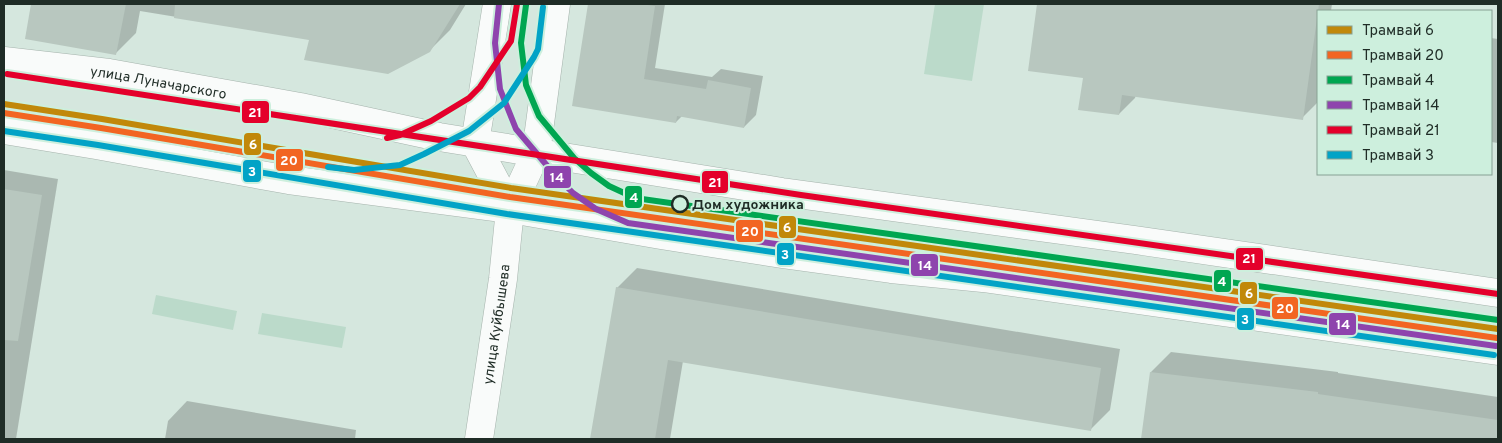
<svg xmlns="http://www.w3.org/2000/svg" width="1502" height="443" font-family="Overpass,sans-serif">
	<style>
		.green { fill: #bbdaca }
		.shadow { fill: #0003 }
		.building { fill: #b8c7bf }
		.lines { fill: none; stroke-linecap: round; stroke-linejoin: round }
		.secondary-casing { stroke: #a5b3ac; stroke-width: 29 }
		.secondary { stroke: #f9fbfa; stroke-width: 28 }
		.tram-1-casing { stroke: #cdefdd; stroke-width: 10 }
		.tram-2-casing { stroke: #cdefdd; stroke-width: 10 }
		.tram-3-casing { stroke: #cdefdd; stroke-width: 10 }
		.tram-4-casing { stroke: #cdefdd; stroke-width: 10 }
		.tram-5-casing { stroke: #cdefdd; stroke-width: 10 }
		.tram-6-casing { stroke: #cdefdd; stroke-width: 10 }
		.tram-1 { stroke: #c1880a; stroke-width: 6 }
		.tram-2 { stroke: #f26522; stroke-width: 6 }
		.tram-3 { stroke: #00a651; stroke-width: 6 }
		.tram-4 { stroke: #8e44ad; stroke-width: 6 }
		.tram-5 { stroke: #e4002b; stroke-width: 6 }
		.tram-6 { stroke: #02a3c6; stroke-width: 6 }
		.stop-dot { fill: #cdefdd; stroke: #1f2c26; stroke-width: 2.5 }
		.labels { text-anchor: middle; stroke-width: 4; stroke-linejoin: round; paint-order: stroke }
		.street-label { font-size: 14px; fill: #1f2c26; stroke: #cdefdd }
		.stop-label { font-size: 14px; font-weight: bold; fill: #1f2c26; stroke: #cdefdd; text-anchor: start }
		.line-badge { stroke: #cdefdd; stroke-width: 2 }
		.badge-label { font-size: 14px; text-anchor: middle; font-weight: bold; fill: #fff }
	</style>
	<rect width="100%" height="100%" fill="#d5e7de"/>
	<g class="green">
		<polygon points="935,4 984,4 972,81 924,74"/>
		<polygon points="156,295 237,311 233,330 152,314"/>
		<polygon points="262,313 346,327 342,348 258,334"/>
	</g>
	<g class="shadow">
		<polygon points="32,4 466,4 450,30 429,51 310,39 140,11 136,33 116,53 26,38"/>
		<polygon points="590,4 665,4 655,68 712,77 721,69 763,76 756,115 744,127 682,116 676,122 573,105"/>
		<polygon points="1039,4 1332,4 1331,11 1318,11 1318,102 1302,118 1136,95 1135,98 1119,114 1084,77 1030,70"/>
		<polygon points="1491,38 1498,39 1498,143 1491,142"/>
		<polygon points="4,170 58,179 16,439 4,439"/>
		<polygon points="637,268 1120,349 1110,410 1090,430 683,361 670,439 592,439 617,288"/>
		<polygon points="1171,352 1338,372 1338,373 1498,397 1498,439 1142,439 1151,372"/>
		<polygon points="187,401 356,430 355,439 165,439 168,421"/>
	</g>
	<g class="building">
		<polygon points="31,4 126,4 116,55 25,39"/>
		<polygon points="175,4 460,4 430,52 388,74 304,60 309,40 174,18"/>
		<polygon points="588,4 640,4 655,6 644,79 706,89 708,80 751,88 744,128 677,116 676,123 572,106"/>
		<polygon points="1037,4 1319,4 1303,120 1122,95 1119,115 1078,110 1083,78 1028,71"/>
		<polygon points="4,189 42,195 18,341 4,340"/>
		<polygon points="616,287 1101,368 1091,431 668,360 655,439 590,439"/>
		<polygon points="1150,372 1318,392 1318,394 1498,420 1498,439 1141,439"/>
	</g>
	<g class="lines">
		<defs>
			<g id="secondary">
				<polyline points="497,4 475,143 510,209"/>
				<path id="s1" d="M4,61L109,73L300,107L439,137L782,192L1135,240L1498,293"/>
				<polyline points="4,130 96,145 289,180 510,209 661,235 782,254 891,269 983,278 1498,351"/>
				<path id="s2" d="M479,439L503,279L510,209L536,153L556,4"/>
			</g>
		</defs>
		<use href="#secondary" class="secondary-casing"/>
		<use href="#secondary" class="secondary"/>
		<defs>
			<polyline id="tram-1" points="4,104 102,119 511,188 1498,329"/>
			<polyline id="tram-2" points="4,113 101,128 510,197 1497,338"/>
			<polyline id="tram-3" points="526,5 521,43 526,85 539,116 574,158 591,173 609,186 635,198 1498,320"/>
			<polyline id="tram-4" points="499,4 495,43 500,89 516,129 555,175 573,193 596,209 628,223 1496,346"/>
			<g id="tram-5">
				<polyline points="7,74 801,195 1498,294"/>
				<polyline points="387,138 400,135 431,121 469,98 480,87 511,41 517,4"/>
			</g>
			<g id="tram-6">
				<polyline points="4,131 98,145 507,214 1494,355"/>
				<polyline points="328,167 354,170 400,165 424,154 469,131 504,103 534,57 538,49 543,7"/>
			</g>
		</defs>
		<use href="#tram-1" class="tram-1-casing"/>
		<use href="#tram-2" class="tram-2-casing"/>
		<use href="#tram-3" class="tram-3-casing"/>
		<use href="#tram-4" class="tram-4-casing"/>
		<use href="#tram-5" class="tram-5-casing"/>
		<use href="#tram-6" class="tram-6-casing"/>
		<use href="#tram-1" class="tram-1"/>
		<use href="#tram-2" class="tram-2"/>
		<use href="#tram-3" class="tram-3"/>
		<use href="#tram-4" class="tram-4"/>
		<use href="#tram-5" class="tram-5"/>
		<use href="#tram-6" class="tram-6"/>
	</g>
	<circle class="stop-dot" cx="680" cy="204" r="8"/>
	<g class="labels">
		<g class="street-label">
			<text dy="5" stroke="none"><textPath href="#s1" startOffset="156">улица Луначарского</textPath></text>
			<text dy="5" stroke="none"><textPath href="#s2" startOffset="116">улица Куйбышева</textPath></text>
		</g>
		<g class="stop-label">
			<text x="692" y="209">Дом художника</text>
		</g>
	</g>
	<g class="line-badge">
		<rect x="241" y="100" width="29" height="24" rx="5" fill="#e4002b"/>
		<rect x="243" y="132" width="19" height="24" rx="5" fill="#c1880a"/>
		<rect x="275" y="148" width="29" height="24" rx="5" fill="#f26522"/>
		<rect x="242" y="159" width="20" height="24" rx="5" fill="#02a3c6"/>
		<rect x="543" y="165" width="29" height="24" rx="5" fill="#8e44ad"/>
		<rect x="701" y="170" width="28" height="24" rx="5" fill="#e4002b"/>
		<rect x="624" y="185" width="19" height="24" rx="5" fill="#00a651"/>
		<rect x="778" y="215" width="19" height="24" rx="5" fill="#c1880a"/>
		<rect x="735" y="219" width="29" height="24" rx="5" fill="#f26522"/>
		<rect x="776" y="242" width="19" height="24" rx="5" fill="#02a3c6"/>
		<rect x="1235" y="247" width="29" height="24" rx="5" fill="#e4002b"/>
		<rect x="910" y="253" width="29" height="24" rx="5" fill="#8e44ad"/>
		<rect x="1213" y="269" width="19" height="24" rx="5" fill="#00a651"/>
		<rect x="1239" y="281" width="19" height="24" rx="5" fill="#c1880a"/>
		<rect x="1271" y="296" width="28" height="24" rx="5" fill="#f26522"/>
		<rect x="1236" y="307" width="19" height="24" rx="5" fill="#02a3c6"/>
		<rect x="1328" y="312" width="29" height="24" rx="5" fill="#8e44ad"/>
	</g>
	<g class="badge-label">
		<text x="255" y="117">21</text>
		<text x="253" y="149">6</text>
		<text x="289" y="165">20</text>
		<text x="252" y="176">3</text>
		<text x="557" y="182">14</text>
		<text x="715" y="187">21</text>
		<text x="634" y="202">4</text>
		<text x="787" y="232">6</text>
		<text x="750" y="236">20</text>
		<text x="785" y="259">3</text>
		<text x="1249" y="263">21</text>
		<text x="925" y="270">14</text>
		<text x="1222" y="286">4</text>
		<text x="1249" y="298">6</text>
		<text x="1285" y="313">20</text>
		<text x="1245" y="324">3</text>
		<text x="1343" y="329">14</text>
	</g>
	<rect width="1502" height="443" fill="none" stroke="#1f2c26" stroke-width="10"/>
	<rect x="1317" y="10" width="175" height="165" fill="#cdefdd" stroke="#87a194"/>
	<rect x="1327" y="26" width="25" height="8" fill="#c1880a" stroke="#87a194"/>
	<text x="1362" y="35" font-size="15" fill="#1f2c26">Трамвай 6</text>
	<rect x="1327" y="51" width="25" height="8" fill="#f26522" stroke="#87a194"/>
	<text x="1362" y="60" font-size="15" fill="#1f2c26">Трамвай 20</text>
	<rect x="1327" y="76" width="25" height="8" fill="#00a651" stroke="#87a194"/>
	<text x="1362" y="85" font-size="15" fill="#1f2c26">Трамвай 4</text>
	<rect x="1327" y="101" width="25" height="8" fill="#8e44ad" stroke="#87a194"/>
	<text x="1362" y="110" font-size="15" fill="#1f2c26">Трамвай 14</text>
	<rect x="1327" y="126" width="25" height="8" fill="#e4002b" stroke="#87a194"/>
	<text x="1362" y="135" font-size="15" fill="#1f2c26">Трамвай 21</text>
	<rect x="1327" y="151" width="25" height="8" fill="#02a3c6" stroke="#87a194"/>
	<text x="1362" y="160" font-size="15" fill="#1f2c26">Трамвай 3</text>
</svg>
